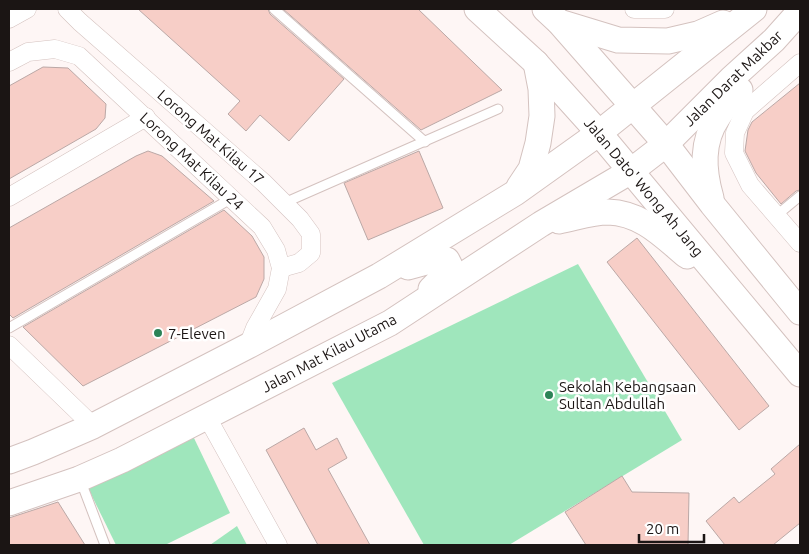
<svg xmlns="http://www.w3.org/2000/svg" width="809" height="554" font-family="Ubuntu,sans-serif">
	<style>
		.green { fill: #9fe6bc }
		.building { fill: #f7cec7; stroke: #bba8a6 }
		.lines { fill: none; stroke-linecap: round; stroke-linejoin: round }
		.lane-casing { stroke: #d4c2bf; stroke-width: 11 }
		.street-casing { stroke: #d4c2bf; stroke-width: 19 }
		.secondary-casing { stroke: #d4c2bf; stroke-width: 27 }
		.lane { stroke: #fff; stroke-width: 9 }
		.street { stroke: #fff; stroke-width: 18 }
		.secondary { stroke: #fff; stroke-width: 25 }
		.poi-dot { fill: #2c8357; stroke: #fff; stroke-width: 2 }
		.labels { text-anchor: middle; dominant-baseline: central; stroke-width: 5; stroke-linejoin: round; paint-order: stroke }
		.street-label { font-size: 15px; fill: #1b1514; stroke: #fff }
		.poi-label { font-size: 15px; fill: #1b1514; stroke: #fff; text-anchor: start }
	</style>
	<rect width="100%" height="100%" fill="#fef6f5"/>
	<g class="green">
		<path d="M578,264L682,440L509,545H424L332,383Z"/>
		<path d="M193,436L230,513L165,545H116L87,486Z"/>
		<path d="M237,526L247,545H210Z"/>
	</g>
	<g class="building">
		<path d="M138,9H268L270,14L344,79L289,141L260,115L246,131L228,114L240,101Z"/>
		<path d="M283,9H418L502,90L421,130Z"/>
		<path d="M43,67L68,68L106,104L105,118L96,129L9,179V86Z"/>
		<path d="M800,83V190L796,191L781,204L756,173L745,151L748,130L752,122Z"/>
		<path d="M148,151L162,156L214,201L13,318L9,314V228L136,156Z"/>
		<path d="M419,151L443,208L368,240L344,183Z"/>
		<path d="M224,210L252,236L264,257V279L256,297L83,386L23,327Z"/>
		<path d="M637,238L769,406L739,430L607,262Z"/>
		<path d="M304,428L316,450L337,438L347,458L328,469L370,545H318L266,450Z"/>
		<path d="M800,444V523L773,545H725L706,521L734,497L739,503L775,474L771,469Z"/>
		<path d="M622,476L632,492L689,493L688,545H586L565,512Z"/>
		<path d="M58,502L85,545H9V518Z"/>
	</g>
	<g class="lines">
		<defs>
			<g id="lane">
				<path d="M274,9L425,142"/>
				<path d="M284,203L498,109"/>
				<path d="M777,215L800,196"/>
				<path d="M9,328L232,198"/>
				<path d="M80,479L105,545"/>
			</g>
			<g id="street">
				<path d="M67,9L80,22L264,183L300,219L311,234V253L299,263L281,268"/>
				<path d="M634,9H665"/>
				<path d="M9,19L27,9"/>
				<path d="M9,62L28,52L55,49L79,56L262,227L276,250L281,268L277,289L255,328L248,346"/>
				<path d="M800,63L745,111L735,133L734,153L750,185L800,243"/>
				<path d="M9,197L146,117"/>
				<path d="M9,345L93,426"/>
				<path d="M207,417L278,545"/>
			</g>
			<g id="secondary">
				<path d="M477,9L536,63L599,133L800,374"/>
				<path d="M545,9L559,22L666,144L712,204L800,312"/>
				<path d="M559,22L618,40L668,41L698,34L723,23"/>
				<path d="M519,187L531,169L538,143L542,116L541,89L536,63"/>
				<path d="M711,198C703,170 701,142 718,117C724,107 733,99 740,90"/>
				<path d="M559,221C575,218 592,212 608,212C642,213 663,236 687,256"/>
				<path d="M408,267L441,258L447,260L450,266L448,272L431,289"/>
				<path d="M9,461L33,452L93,426L248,346L379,276L515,193L599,133L754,9"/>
				<path d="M9,503L79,479L122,460L390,323L541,224L631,171L666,144L731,79L774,40L800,11"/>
			</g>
		</defs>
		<use href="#lane" class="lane-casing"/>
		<use href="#street" class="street-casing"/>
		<use href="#secondary" class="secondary-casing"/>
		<use href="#lane" class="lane"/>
		<use href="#street" class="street"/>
		<use href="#secondary" class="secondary"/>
	</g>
	<g class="poi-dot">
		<circle cx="158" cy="333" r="5"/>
		<circle cx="549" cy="395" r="5"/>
	</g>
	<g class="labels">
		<g class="street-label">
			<text transform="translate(733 78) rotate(-44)">Jalan Darat Makbar</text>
			<text transform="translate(211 137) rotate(41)">Lorong Mat Kilau 17</text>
			<text transform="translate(192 161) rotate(43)">Lorong Mat Kilau 24</text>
			<text transform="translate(644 187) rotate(50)">Jalan Dato' Wong Ah Jang</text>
			<text transform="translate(329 353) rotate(-28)">Jalan Mat Kilau Utama</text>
		</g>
		<g class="poi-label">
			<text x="168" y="333">7-Eleven</text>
			<text x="559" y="386">Sekolah Kebangsaan<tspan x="559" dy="17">Sultan Abdullah</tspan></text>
		</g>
	</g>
	<rect width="809" height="554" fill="none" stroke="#1b1514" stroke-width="20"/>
	<path d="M639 534v8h65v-8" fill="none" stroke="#1b1514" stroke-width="2.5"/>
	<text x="646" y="534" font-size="15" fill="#1b1514" stroke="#ffffff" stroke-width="4" paint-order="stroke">20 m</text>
</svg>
